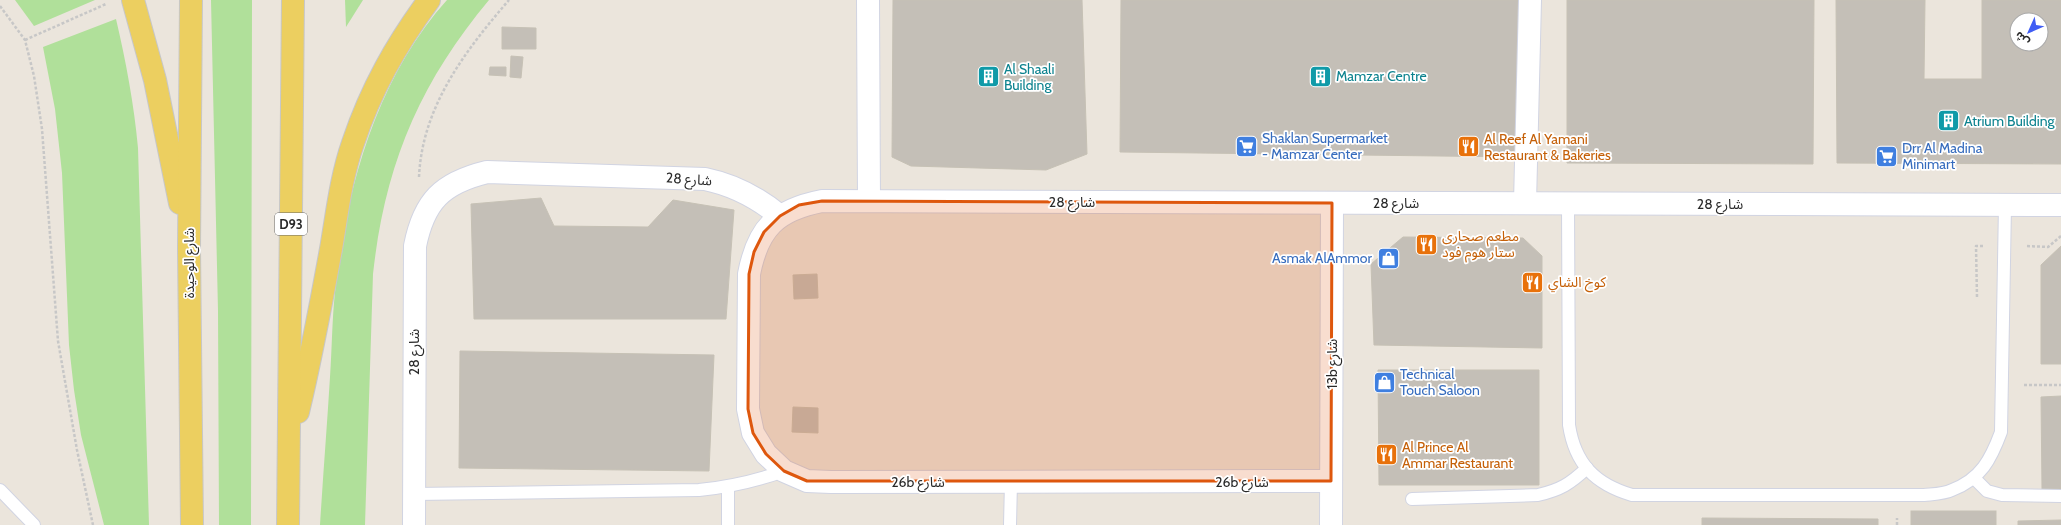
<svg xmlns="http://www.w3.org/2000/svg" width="2061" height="525" font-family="Cabin,'Noto Sans Arabic',sans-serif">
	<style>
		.green { fill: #b0e09a }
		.building { fill: #c4bfb7; stroke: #c6c1b5; fill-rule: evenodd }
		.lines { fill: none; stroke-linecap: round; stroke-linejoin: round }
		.lane-casing { stroke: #d1d4e2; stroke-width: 14 }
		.street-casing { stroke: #d1d4e2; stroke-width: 24 }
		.primary-casing { stroke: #c7c7c7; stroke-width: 24 }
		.path { stroke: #c7c7c7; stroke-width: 2.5; stroke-dasharray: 3 2; stroke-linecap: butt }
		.lane { stroke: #fff; stroke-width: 12 }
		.street { stroke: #fff; stroke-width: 22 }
		.primary { stroke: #eccf60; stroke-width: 22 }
		.marked { fill: #de570d; fill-opacity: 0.2; stroke: #de570d; stroke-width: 3; stroke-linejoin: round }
		.labels { text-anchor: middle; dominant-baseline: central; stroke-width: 3.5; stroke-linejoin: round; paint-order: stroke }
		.shield { fill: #fff; stroke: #696969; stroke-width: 1 }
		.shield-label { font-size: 13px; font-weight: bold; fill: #292929 }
		.culture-label { font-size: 14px; fill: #0d838f; stroke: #fff; text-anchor: start }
		.shop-label { font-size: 14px; fill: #366cbe; stroke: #fff; text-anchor: start }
		.food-label { font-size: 14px; fill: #c56008; stroke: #fff; text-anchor: start }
		.street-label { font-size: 14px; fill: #292929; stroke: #fff }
	</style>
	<rect width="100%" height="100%" fill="#ebe5dc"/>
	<g class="green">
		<path d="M15,0H95L34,26Z"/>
		<path d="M211,0H252L251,525H219L218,311Z"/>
		<path d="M345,0H363L346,27Z"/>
		<path d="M447,0H489C419,84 385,165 373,274L365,525H320C323,476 327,426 330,377C332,349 332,320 335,292C346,189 376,79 447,0Z"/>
		<path d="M116,19C126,62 134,104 138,148L149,525H104L81,435L74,390L69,345L62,173L55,109L43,47Z"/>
	</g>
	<g class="building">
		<path d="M893,0H1082L1087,154L1046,170L911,166L892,157Z"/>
		<path d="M1121,0H1520L1519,157L1120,152Z"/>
		<path d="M1567,0H1814L1813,164L1567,163Z"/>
		<path d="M1836,0H1925L1924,79H1982V0H2061V164L1837,163ZM2017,20H2041V44H2017Z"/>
		<path d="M502,27L536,28V49H502Z"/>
		<path d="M511,56L523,57L521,78L510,77Z"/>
		<path d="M490,67H506V76L489,75Z"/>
		<path d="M541,198L554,226L648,227L673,200L734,210L726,319H474L471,204Z"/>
		<path d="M1403,237L1523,238L1542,256V348L1374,345L1371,264Z"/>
		<path d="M2061,246V364H2041V265Z"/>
		<path d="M817,274L818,298L794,299L793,275Z"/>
		<path d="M460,351L714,355L709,471L459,468Z"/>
		<path d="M1378,370H1539V485H1379Z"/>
		<path d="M2061,396V489H2042L2041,397Z"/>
		<path d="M793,407L818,408V433L792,432Z"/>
		<rect x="1911" y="511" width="85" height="14"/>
		<path d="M1702,518L1878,519V525H1702Z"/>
		<path d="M2061,520V525H2018V521Z"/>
	</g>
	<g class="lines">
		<defs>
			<g id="lane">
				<path d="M1568,203L1569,425C1575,464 1595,484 1632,495H1924C1933,494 1944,494 1952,490C1981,479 1991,459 2001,432L2005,205"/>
				<path d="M1974,478L1987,491L2002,495L2061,496"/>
				<path d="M0,490L34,525"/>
				<path d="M414,494L699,490C729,487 756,481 784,471"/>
				<path d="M1412,499L1538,495C1560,490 1570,484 1587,468"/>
				<path d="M728,525V487"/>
				<path d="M1010,525L1011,482"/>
			</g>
			<g id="street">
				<path d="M868,0L869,201"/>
				<path d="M1525,203L1530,0"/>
				<path d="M1331,481L831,482L807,481L784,471L766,454L753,433L748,409L749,274C758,228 776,210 822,201L2061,205"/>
				<path d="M414,525L415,246C424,201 442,183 487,172L705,179C734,185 757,197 780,216"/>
				<path d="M1331,525L1332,203"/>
			</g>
			<g id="primary">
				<path d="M133,0L155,80L180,203"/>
				<path d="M191,0L189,248L192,525"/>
				<path d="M298,412C311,358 321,304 331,249C337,214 341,177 353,143C371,89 396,45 429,0"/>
				<path d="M288,525L293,0"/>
			</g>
		</defs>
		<use href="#lane" class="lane-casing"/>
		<use href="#street" class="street-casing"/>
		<use href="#primary" class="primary-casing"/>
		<g class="path">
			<path d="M0,6L25,40L34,76L42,129L58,341L77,450L93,525"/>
			<path d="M25,40L106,4"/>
			<path d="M419,177C422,107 465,51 509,0"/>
			<path d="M2027,246L2048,247L2061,236"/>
			<path d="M1977,297L1976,246H1983"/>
			<path d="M2024,385H2061"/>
			<path d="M1897,525V518"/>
		</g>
		<use href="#lane" class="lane"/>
		<use href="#street" class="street"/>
		<use href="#primary" class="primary"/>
	</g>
	<path class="marked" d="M822,201L1332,203L1331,481H807L784,471L766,454L753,433L748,409L749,274L754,252L764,232L780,216L799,205Z"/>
	<defs>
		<symbol id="building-square" viewBox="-11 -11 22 22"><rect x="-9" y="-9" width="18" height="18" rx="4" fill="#0f9aa8" stroke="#fff"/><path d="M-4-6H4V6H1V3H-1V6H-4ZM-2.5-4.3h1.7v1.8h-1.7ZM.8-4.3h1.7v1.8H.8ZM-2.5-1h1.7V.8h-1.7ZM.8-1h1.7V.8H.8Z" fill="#fff"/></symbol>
		<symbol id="supermarket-square" viewBox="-11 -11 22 22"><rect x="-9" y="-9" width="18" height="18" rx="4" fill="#3f7fe0" stroke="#fff"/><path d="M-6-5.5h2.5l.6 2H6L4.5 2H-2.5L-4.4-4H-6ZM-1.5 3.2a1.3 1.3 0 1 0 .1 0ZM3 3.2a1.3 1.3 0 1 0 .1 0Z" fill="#fff"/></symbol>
		<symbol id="restaurant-square" viewBox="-11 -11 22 22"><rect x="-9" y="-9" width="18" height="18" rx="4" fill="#e8710a" stroke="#fff"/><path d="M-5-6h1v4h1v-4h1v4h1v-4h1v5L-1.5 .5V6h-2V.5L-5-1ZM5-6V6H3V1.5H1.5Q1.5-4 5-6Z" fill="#fff"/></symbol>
		<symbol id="shop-square" viewBox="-11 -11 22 22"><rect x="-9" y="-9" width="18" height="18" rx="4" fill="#3f7fe0" stroke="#fff"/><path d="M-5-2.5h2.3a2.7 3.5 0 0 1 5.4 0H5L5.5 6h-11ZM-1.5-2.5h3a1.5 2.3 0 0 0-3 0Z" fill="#fff"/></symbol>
	</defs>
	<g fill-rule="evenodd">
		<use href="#building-square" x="1308" y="64" width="25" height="25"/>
		<use href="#building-square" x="976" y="64" width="25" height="25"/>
		<use href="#building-square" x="1936" y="108" width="25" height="25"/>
		<use href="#supermarket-square" x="1234" y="134" width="25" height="25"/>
		<use href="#restaurant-square" x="1456" y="134" width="25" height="25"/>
		<use href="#supermarket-square" x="1874" y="144" width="25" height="25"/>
		<use href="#restaurant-square" x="1414" y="232" width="25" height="25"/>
		<use href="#shop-square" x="1376" y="246" width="25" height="25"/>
		<use href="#restaurant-square" x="1520" y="270" width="25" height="25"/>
		<use href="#shop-square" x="1372" y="370" width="25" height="25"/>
		<use href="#restaurant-square" x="1374" y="442" width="25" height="25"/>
	</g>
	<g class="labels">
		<rect class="shield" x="275" y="213" width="32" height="22" rx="3"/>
		<g class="shield-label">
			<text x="291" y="224">D93</text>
		</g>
		<g class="culture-label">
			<text x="1004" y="69">Al Shaali<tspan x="1004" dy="16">Building</tspan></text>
			<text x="1336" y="76">Mamzar Centre</text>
			<text x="1964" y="121">Atrium Building</text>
		</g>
		<g class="shop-label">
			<text x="1262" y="138">Shaklan Supermarket<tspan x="1262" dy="16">- Mamzar Center</tspan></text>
			<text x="1902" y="148">Drr Al Madina<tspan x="1902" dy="16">Minimart</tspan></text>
			<text x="1372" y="258" text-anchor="end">Asmak AlAmmor</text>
			<text x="1400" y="374">Technical<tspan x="1400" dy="16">Touch Saloon</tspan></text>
		</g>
		<g class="food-label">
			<text x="1484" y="139">Al Reef Al Yamani<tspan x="1484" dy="16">Restaurant &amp; Bakeries</tspan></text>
			<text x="1442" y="236">مطعم صحارى<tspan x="1442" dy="16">ستار هوم فود</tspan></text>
			<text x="1548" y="282">كوخ الشاي</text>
			<text x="1402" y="447">Al Prince Al<tspan x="1402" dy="16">Ammar Restaurant</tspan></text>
		</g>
		<g class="street-label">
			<text transform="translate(689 179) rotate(4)">شارع 28</text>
			<text x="1072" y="202">شارع 28</text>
			<text x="1396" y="203">شارع 28</text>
			<text x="1720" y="204">شارع 28</text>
			<text transform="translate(189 263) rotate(-90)">شارع الوحيدة</text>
			<text transform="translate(414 352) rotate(-90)">شارع 28</text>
			<text transform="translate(1332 364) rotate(-90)">13b شارع</text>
			<text x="918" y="482">26b شارع</text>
			<text x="1242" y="482">26b شارع</text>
		</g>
	</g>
	<g transform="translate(2029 32) rotate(225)"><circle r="19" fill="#ffffff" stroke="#a9a9a9"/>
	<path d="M0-3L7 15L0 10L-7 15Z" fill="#405df4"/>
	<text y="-6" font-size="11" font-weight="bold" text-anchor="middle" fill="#292929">ش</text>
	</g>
</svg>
